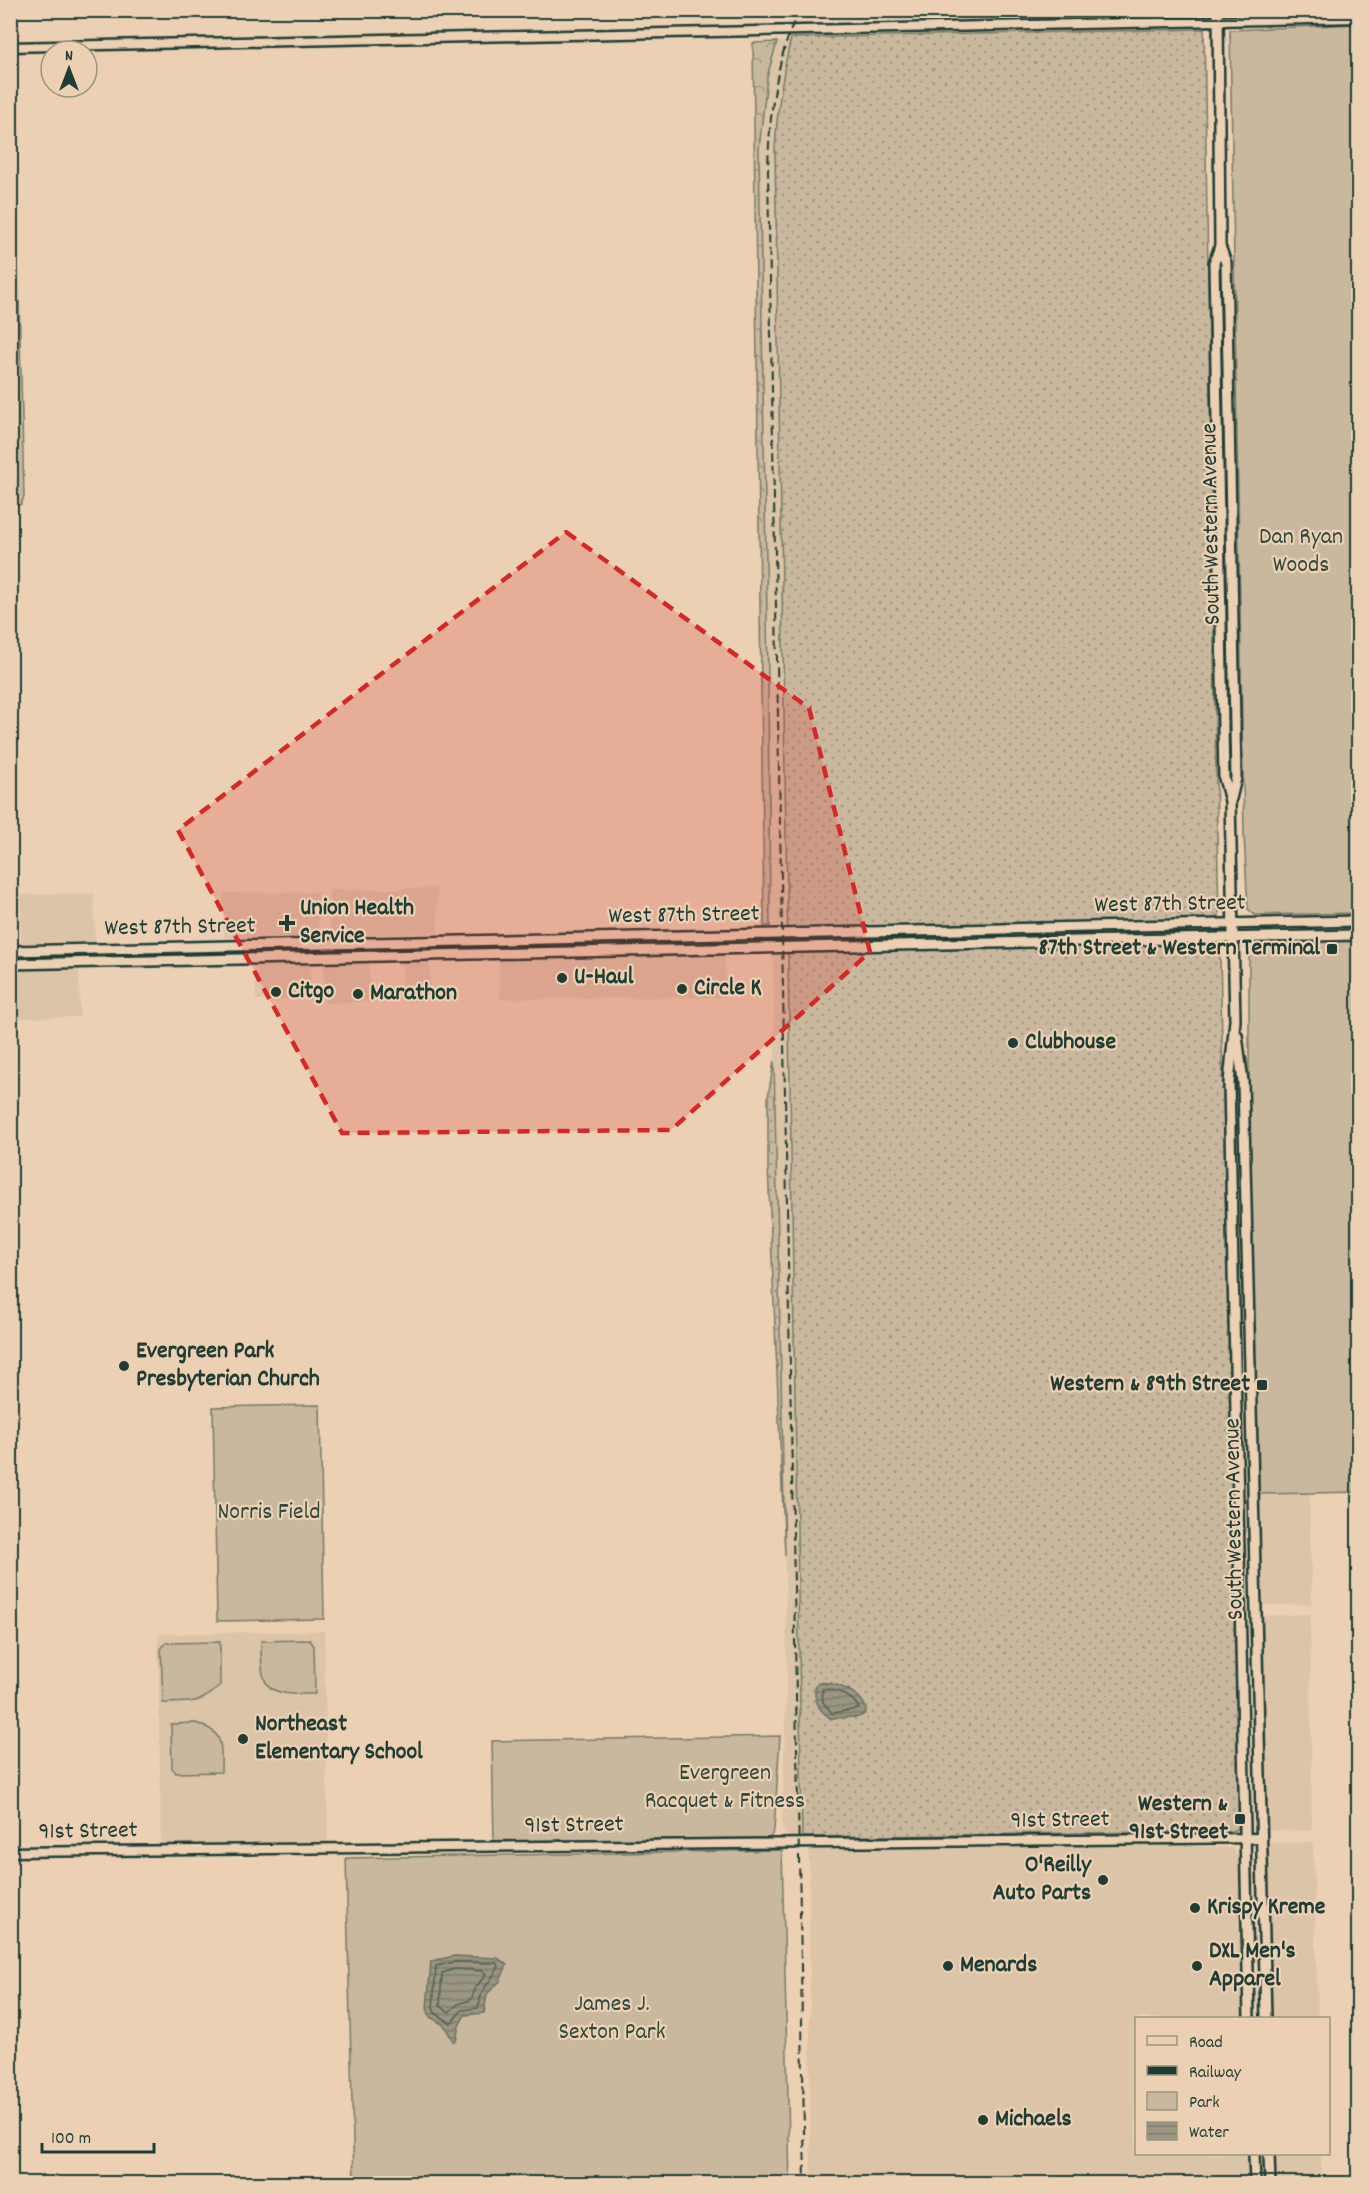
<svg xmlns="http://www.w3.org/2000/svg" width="1369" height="2194" font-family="Dekko,sans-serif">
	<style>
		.built { fill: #dbc4a8 }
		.grass { fill: url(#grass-dots); stroke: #747a69; stroke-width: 1.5 }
		.forest { fill: url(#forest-crowns); stroke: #747a69; stroke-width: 1.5 }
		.park { fill: #cab89e; stroke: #747a69; stroke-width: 1.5 }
		.garden { fill: url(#garden-furrows); stroke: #747a69; stroke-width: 1.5 }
		.water { fill: url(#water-rules); stroke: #697262; stroke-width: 1.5 }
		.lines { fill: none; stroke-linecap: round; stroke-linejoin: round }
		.shore { stroke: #506153; stroke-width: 1.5 }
		.tertiary-casing { stroke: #1f3d34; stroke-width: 13 }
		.secondary-casing { stroke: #1f3d34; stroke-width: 14 }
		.tertiary { stroke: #ecd0b3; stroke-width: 8 }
		.secondary { stroke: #ecd0b3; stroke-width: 9 }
		.rail { stroke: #1f3d34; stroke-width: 2; stroke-dasharray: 9 4.5; stroke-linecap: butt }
		.marked { fill: #d62828; fill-opacity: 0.2; stroke: #d62828; stroke-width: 4.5; stroke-dasharray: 12 8; stroke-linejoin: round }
		.poi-dot { fill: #1f3d34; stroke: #ecd0b3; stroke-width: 2 }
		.labels { text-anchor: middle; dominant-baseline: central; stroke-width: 4.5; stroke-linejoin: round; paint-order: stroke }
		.street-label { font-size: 24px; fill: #1f3d34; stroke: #ecd0b3 }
		.park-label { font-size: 24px; fill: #30493f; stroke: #ecd0b3 }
		.poi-label { font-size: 24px; font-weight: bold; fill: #1f3d34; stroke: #ecd0b3; text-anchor: start }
	</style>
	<defs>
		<pattern id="grass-dots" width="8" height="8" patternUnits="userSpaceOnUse" patternTransform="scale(1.5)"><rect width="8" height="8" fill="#cab89e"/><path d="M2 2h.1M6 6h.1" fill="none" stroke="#a39782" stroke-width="1.8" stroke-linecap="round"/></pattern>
		<pattern id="forest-crowns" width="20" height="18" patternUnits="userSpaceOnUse" patternTransform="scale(1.5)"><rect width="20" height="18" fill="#cab89e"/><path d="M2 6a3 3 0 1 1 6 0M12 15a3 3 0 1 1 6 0" fill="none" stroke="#a39782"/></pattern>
		<pattern id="garden-furrows" width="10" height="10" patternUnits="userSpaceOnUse" patternTransform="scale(1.5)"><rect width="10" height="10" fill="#cab89e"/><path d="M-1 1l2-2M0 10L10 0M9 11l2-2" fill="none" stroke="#a39782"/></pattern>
		<pattern id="water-rules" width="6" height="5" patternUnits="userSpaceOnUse" patternTransform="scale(1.5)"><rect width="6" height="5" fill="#9a9681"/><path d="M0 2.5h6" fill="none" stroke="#7d7c6a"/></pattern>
	</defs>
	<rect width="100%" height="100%" fill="#ecd0b3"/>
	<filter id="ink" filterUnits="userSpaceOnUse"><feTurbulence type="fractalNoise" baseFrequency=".0167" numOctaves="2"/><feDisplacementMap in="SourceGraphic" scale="12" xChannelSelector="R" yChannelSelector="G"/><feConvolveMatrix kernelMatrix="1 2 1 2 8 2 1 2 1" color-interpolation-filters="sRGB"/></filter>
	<g filter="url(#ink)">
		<g class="built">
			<path d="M777,42H790L782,79L786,926H770L768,678L759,149L767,77Z"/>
			<path d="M437,888L438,933L330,936L329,890Z"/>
			<path d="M318,892V937L224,938L223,893Z"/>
			<path d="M94,893L95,942L21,943V895Z"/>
			<path d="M773,953H787L802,1837L789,1838L782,1829L787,1668Z"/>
			<path d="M725,954L726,997L500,999L499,960Z"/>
			<path d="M402,962H430V1001L403,1002Z"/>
			<path d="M369,963L370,1002L325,1003L324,964Z"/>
			<path d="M310,964L311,999L256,1000L255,965Z"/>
			<path d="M79,969L80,1017L11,1018V971Z"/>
			<path d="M1309,1493L1312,1604L1260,1605L1258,1494Z"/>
			<path d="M1310,1614L1312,1831L1266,1830L1261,1616Z"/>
			<path d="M324,1631L328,1844L161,1846L158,1634Z"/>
			<path d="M1313,1842L1318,2018H1270L1267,1843Z"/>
			<path d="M1166,1845L1225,1847L1233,1849L1241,1862L1245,2018H1136V2154H1248L1249,2183H811L809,1850Z"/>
			<path d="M1273,2154H1321L1322,2183H1274Z"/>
		</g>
		<g class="grass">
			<path d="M1204,29L1217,833L1241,1824L1236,1830L1231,1831L802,1837L775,149C777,111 782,74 791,38Z"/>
			<path d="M774,1061L785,1556L768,1166V1097Z"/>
		</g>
		<path class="forest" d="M777,42L767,77L759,149L768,678L770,926H764L753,43Z"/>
		<g class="park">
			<path d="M1358,10L1334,13L1230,11V10Z"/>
			<path d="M1358,24V913L1255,915L1248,909L1244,835L1230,30Z"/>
			<path d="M10,55L13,59L24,497L21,504L11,510Z"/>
			<path d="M1358,941V1492L1258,1494L1249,1092V949L1252,945L1262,943Z"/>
			<path d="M320,1405L324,1619L217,1621L213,1407Z"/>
			<path d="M310,1640L314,1646L315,1694C265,1695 261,1691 261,1641Z"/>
			<path d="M220,1642V1685C203,1705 187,1702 163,1703L161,1649L166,1643Z"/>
			<path d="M195,1723C225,1731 221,1745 221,1772L176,1773L172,1768L171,1724Z"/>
			<path d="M780,1736L774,1830L770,1838L494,1841L492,1741Z"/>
			<path d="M782,1850L790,2183H354L346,1858Z"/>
		</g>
		<path class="garden" d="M1220,262L1222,263L1230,778L1227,752Z"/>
		<g class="water">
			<path d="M817,1683C833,1680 867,1694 866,1713L859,1717L830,1718C819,1711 811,1696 817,1683Z"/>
			<path d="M454,1956L498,1958L507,1965L500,1981L487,1994L484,2013L465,2015L459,2026L456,2041H453L444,2025L430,2017L427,2008L431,1961Z"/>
		</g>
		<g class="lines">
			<g class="shore">
				<path d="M822,1689C834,1688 856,1698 859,1709L832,1713L823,1702Z"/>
				<path d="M455,1962L496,1963L499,1967L482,1992L478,2008L462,2010L451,2023L435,2013L433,2007L436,1966Z"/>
				<path d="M455,1969L483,1971L486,1974L476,1987L471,2000L458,2004L449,2012L440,2006L442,1973Z"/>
			</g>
			<defs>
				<g id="tertiary">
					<path d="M10,47L1358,18"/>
					<path d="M10,1852L1262,1838"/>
				</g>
				<g id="secondary">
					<path d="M1218,10L1220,246L1214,263L1224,778L1230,801L1235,1020L1229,1083L1249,2018"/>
					<path d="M1220,246L1226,263L1236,778L1231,799"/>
					<path d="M10,951L1358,921"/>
					<path d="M10,964L1358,935"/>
					<path d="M1237,1035L1243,1082L1266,2018"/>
					<path d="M1254,2154L1255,2184"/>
					<path d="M1269,2154L1270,2184"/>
				</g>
			</defs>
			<use href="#tertiary" class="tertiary-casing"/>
			<use href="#secondary" class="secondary-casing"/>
			<use href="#tertiary" class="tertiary"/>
			<use href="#secondary" class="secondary"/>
			<path class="rail" d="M799,10C775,62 769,116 768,172L805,2184"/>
		</g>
	</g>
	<path class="marked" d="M566,532L809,708L870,952L671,1130L342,1133L178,830Z"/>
	<g class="poi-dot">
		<path d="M284 914h6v6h6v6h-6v6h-6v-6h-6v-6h6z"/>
		<rect x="1326" y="943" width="12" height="12" rx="3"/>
		<circle cx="562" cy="978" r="6"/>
		<circle cx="682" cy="989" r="6"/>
		<circle cx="276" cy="992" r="6"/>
		<circle cx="358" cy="994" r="6"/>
		<circle cx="1013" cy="1043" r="6"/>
		<circle cx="124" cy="1366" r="6"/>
		<rect x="1256" y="1379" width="12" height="12" rx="3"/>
		<circle cx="243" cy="1739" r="6"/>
		<rect x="1234" y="1813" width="12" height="12" rx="3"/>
		<circle cx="1103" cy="1880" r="6"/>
		<circle cx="1195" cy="1908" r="6"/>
		<circle cx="948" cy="1966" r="6"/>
		<circle cx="1197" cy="1966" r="6"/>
		<circle cx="983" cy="2120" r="6"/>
	</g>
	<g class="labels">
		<g class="street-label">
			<text transform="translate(1212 524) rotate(-91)">South Western Avenue</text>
			<text transform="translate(1170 905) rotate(-1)">West 87th Street</text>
			<text transform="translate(684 916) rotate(-1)">West 87th Street</text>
			<text transform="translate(180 928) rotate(-1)">West 87th Street</text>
			<text transform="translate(1235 1519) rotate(-91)">South Western Avenue</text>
			<text transform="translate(1060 1821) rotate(-1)">91st Street</text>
			<text transform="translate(574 1826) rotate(-1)">91st Street</text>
			<text transform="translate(88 1832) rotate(-1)">91st Street</text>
		</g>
		<g class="park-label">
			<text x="1301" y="538">Dan Ryan<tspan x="1301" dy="28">Woods</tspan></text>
			<text x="269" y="1513">Norris Field</text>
			<text x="725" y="1774">Evergreen<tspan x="725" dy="28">Racquet &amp; Fitness</tspan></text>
			<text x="612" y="2005">James J.<tspan x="612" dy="28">Sexton Park</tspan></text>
		</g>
		<g class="poi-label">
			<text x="300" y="909">Union Health<tspan x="300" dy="28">Service</tspan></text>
			<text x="1320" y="949" text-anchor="end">87th Street &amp; Western Terminal</text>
			<text x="574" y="978">U-Haul</text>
			<text x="694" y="989">Circle K</text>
			<text x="288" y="992">Citgo</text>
			<text x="370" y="994">Marathon</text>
			<text x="1025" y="1043">Clubhouse</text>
			<text x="136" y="1352">Evergreen Park<tspan x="136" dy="28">Presbyterian Church</tspan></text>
			<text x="1250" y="1385" text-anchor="end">Western &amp; 89th Street</text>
			<text x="255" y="1725">Northeast<tspan x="255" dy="28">Elementary School</tspan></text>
			<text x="1228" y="1805" text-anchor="end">Western &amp;<tspan x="1228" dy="28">91st Street</tspan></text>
			<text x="1091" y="1866" text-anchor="end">O'Reilly<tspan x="1091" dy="28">Auto Parts</tspan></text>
			<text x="1207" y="1908">Krispy Kreme</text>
			<text x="1209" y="1952">DXL Men's<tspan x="1209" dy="28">Apparel</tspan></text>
			<text x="960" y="1966">Menards</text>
			<text x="995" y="2120">Michaels</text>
		</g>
	</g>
	<rect width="1369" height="2194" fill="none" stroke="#ecd0b3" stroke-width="36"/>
	<rect x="18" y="18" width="1333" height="2158" fill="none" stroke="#1f3d34" stroke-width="2" filter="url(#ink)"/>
	<rect x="1135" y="2017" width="195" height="138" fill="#ecd0b3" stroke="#9a9580" stroke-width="1.5"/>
	<rect x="1147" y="2036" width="30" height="9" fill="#ecd0b3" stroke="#9a9580" stroke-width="1.5"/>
	<text x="1189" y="2047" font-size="18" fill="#1f3d34">Road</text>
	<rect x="1147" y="2066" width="30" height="9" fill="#1f3d34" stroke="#9a9580" stroke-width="1.5"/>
	<text x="1189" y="2077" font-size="18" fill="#1f3d34">Railway</text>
	<rect x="1147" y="2092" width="30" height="18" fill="#cab89e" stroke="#9a9580" stroke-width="1.5"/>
	<text x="1189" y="2107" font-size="18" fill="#1f3d34">Park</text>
	<rect x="1147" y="2122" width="30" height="18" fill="url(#water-rules)" stroke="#9a9580" stroke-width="1.5"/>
	<text x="1189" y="2137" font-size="18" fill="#1f3d34">Water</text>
	<g transform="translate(69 69)"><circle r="28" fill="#ecd0b3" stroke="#9a9580" stroke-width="1.5"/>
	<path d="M0-4.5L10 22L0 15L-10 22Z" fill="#1f3d34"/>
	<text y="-9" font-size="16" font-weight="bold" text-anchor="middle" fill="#1f3d34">N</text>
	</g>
	<path d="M42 2143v9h112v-9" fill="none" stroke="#1f3d34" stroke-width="3"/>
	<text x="51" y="2143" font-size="18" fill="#1f3d34" stroke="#ecd0b3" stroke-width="4.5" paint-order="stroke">100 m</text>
</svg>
